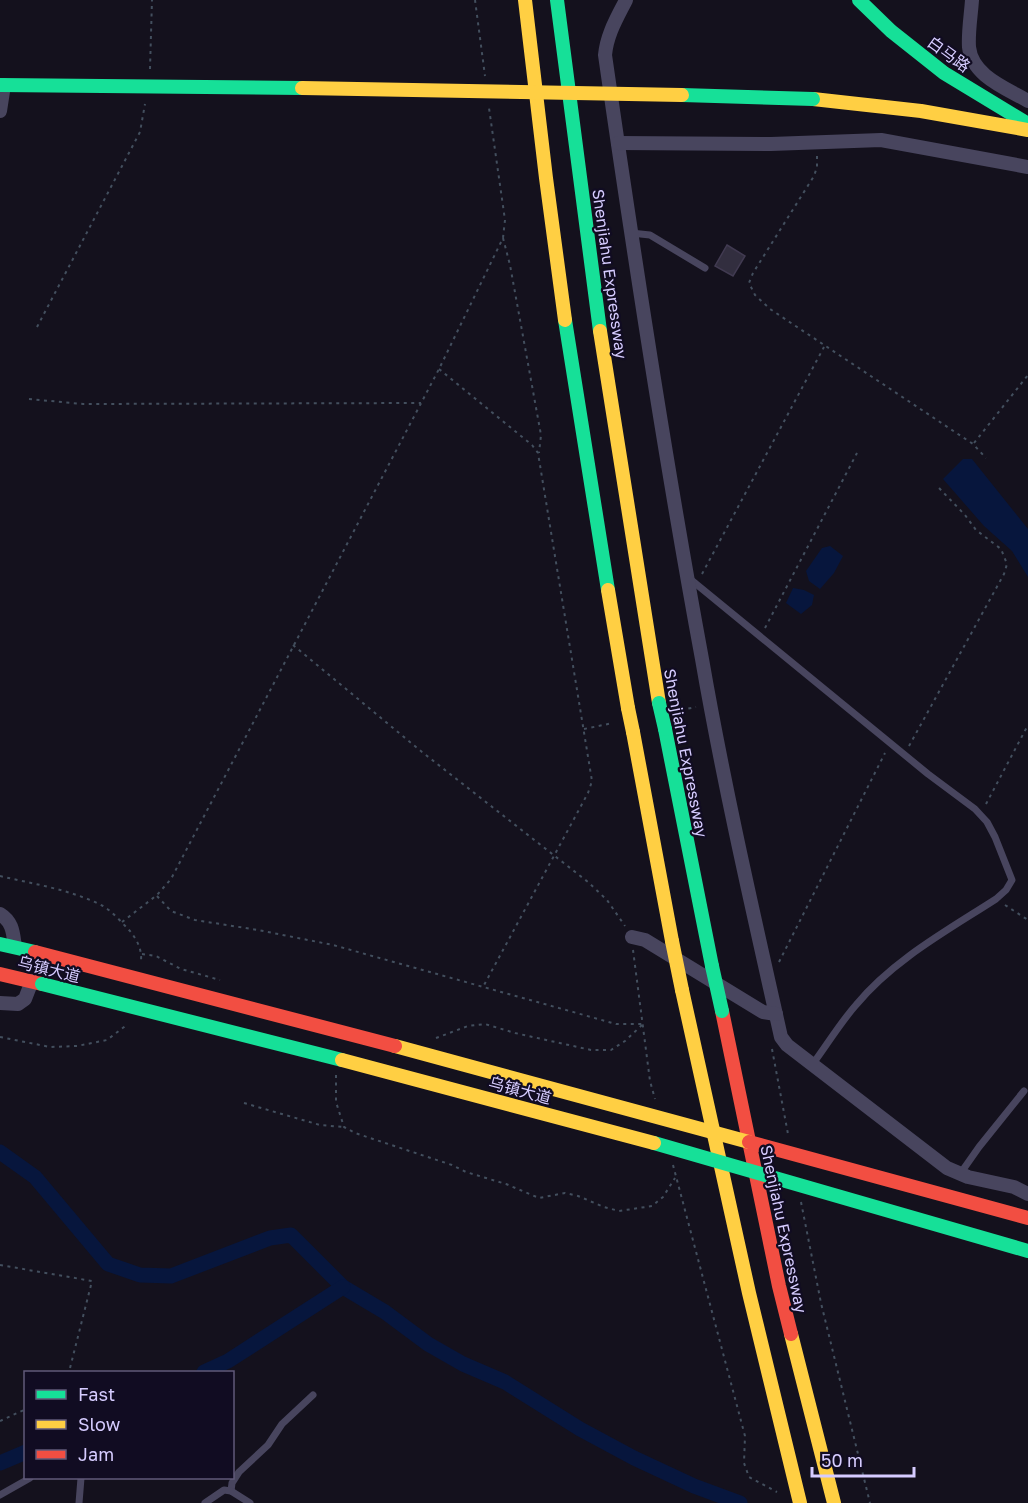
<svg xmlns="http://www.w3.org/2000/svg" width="1028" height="1503" font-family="'Golos Text','Noto Sans SC',sans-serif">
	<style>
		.water { fill: #07163d }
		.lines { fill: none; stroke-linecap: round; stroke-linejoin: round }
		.canal { stroke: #07163d; stroke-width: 15 }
		.building { fill: #322e3f; stroke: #413a51; stroke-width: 1.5 }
		.path { stroke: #434f5e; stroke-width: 2; stroke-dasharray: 3 4.5; stroke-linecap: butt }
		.lane { stroke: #48455e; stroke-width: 7 }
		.street { stroke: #48455e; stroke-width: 14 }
		.fast { stroke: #16e098; stroke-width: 14 }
		.slow { stroke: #ffcf43; stroke-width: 14 }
		.jam { stroke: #f24e42; stroke-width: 14 }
		.fast-bridge { stroke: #16e098; stroke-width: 14 }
		.slow-bridge { stroke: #ffcf43; stroke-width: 14 }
		.jam-bridge { stroke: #f24e42; stroke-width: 14 }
		.labels { text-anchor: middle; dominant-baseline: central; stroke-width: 4.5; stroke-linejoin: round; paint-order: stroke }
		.street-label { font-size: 16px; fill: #d6ccff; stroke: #110c22 }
	</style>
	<rect width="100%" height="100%" fill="#14111d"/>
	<g class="water">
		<path d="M963,459H972L1028,529V577L1012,551L984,526L943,479Z"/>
		<path d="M830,546L843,556L834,573L820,589L809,581L806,571L822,548Z"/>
		<path d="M793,588L804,590L814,595L812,605L801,614L786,603Z"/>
	</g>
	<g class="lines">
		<g class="canal">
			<path d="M0,1152L35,1177L108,1264L140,1275L171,1276L270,1238L291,1235L343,1287L385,1312L428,1344L463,1364L505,1382L580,1429L634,1458L694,1486L740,1503"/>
			<path d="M204,1372L228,1361L343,1287"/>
			<path d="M0,1463L26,1452"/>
		</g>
	</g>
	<path class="building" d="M727,245L745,256L733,276L715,266Z"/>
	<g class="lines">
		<g class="path">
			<path d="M475,0L485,76"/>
			<path d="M150,69L152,0"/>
			<path d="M817,156V167L814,176L753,273L749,283L755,295L770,309L973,444L986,458"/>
			<path d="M503,238L510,265L541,435L539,453"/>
			<path d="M37,327L140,132L145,104"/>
			<path d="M439,369L532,445L538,453L592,781L588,793L483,987"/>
			<path d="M29,399L83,404L421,403"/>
			<path d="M974,443L1028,375"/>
			<path d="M702,574L824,347"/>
			<path d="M765,628L857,453"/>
			<path d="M293,645L422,752L588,882L607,900L625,926"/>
			<path d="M681,710L696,707"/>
			<path d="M584,729L613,723"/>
			<path d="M909,746L1004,574L1007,564L1001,549L976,530L965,515L939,488"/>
			<path d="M986,804L1028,725"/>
			<path d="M0,876C34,884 72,890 103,906C113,912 122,923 130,931C137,940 142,949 141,961"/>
			<path d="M157,896L171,911L195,920L258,930L333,945L616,1024H643"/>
			<path d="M1005,905L1028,920"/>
			<path d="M122,922L157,895L171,879L439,369L503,238L505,220L489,108"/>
			<path d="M633,950L650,1081L655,1099"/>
			<path d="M142,954L156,956L181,969L220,980"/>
			<path d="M779,962L885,753"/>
			<path d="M0,1037L50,1047L77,1046L107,1040L124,1027L126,1024"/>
			<path d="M436,1038L468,1026L485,1024L515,1033L591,1050H611L625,1041L643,1024"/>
			<path d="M772,1049L788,1134"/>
			<path d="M336,1075V1102L344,1127L355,1133L452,1165L466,1172L506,1184L539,1198L565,1193L578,1196L604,1207L619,1211L652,1206L663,1197L675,1178"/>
			<path d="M244,1103L320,1125L344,1127"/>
			<path d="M673,1165L745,1436L744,1463L749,1477L777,1492"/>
			<path d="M801,1202L821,1303L870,1503"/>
			<path d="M0,1265L92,1281L69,1372"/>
			<path d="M0,1421L26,1409"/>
		</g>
		<g class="lane">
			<path d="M631,233L650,235L705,268"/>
			<path d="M690,579L928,774L975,809L987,822L995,837L1012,880L1006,890L996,899C948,930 893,960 856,1005C840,1023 827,1045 812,1065"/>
			<path d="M960,1174L979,1147L1024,1091"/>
			<path d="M231,1491L232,1483L239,1472L268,1445L282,1424L313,1395"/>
			<path d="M0,1495L30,1478"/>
			<path d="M79,1503L81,1478"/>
			<path d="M205,1503L224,1490L231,1491L250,1503"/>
		</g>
		<g class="street">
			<path d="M626,0C617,18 607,34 605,55C634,257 665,459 702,659C724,786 753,912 781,1037L787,1045L947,1168L968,1177L1014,1187L1028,1194"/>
			<path d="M972,0C971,15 968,32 969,47C972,76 1006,88 1028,101"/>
			<path d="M0,111L4,85"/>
			<path d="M618,143L771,144L881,140L1028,167"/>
			<path d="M0,914C13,922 13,933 15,947"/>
			<path d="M632,937L645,940L763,1012L776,1014"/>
			<path d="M0,1003L18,1004L25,999L32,981"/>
		</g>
		<g class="fast">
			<path d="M557,0L600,331"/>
			<path d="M859,0L891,31L944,73L1028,124"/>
			<path d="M0,85L302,88"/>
			<path d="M565,320L608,590"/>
			<path d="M665,729L712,966"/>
			<path d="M0,944L35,952"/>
		</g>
		<g class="slow">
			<path d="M525,0L546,178L565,320"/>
			<path d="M813,99L921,111L1028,130"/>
			<path d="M600,331L659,703"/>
			<path d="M608,590L628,708"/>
			<path d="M633,732L672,941"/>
			<path d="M682,990L749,1293L800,1503"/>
			<path d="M791,1334L834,1503"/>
		</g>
		<g class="jam">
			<path d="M0,974L42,984"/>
			<path d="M722,1011L779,1286L791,1334"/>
		</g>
		<g class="fast-bridge">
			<path d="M682,95L813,99"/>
			<path d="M659,703L665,729"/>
			<path d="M712,966L722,1011"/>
			<path d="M42,984L342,1060"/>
			<path d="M654,1143L1028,1251"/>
		</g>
		<g class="slow-bridge">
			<path d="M302,88L682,95"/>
			<path d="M628,708L633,732"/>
			<path d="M672,941L682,990"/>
			<path d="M395,1046L749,1142"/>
			<path d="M342,1060L654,1143"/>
		</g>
		<g class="jam-bridge">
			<path d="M35,952L395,1046"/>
			<path d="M749,1142L1028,1218"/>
		</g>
	</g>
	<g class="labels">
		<g class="street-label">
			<text transform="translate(949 54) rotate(36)">白马路</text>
			<text transform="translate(610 274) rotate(82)">Shenjiahu Expressway</text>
			<text transform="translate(686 753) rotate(79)">Shenjiahu Expressway</text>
			<text transform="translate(49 969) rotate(14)">乌镇大道</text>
			<text transform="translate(520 1090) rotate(15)">乌镇大道</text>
			<text transform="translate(784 1229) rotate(78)">Shenjiahu Expressway</text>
		</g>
	</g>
	<rect x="24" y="1371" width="210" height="108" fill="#110c22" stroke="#60597a" stroke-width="1.5"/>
	<rect x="36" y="1390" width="30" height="9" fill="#16e098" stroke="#60597a" stroke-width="1.5"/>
	<text x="78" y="1401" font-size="18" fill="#d6ccff">Fast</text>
	<rect x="36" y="1420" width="30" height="9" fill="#ffcf43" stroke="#60597a" stroke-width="1.5"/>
	<text x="78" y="1431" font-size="18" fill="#d6ccff">Slow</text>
	<rect x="36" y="1450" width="30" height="9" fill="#f24e42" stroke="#60597a" stroke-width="1.5"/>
	<text x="78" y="1461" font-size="18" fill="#d6ccff">Jam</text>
	<path d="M812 1467v9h102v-9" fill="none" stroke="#d6ccff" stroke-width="3"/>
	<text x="821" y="1467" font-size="18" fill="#d6ccff" stroke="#110c22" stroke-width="4.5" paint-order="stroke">50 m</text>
</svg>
